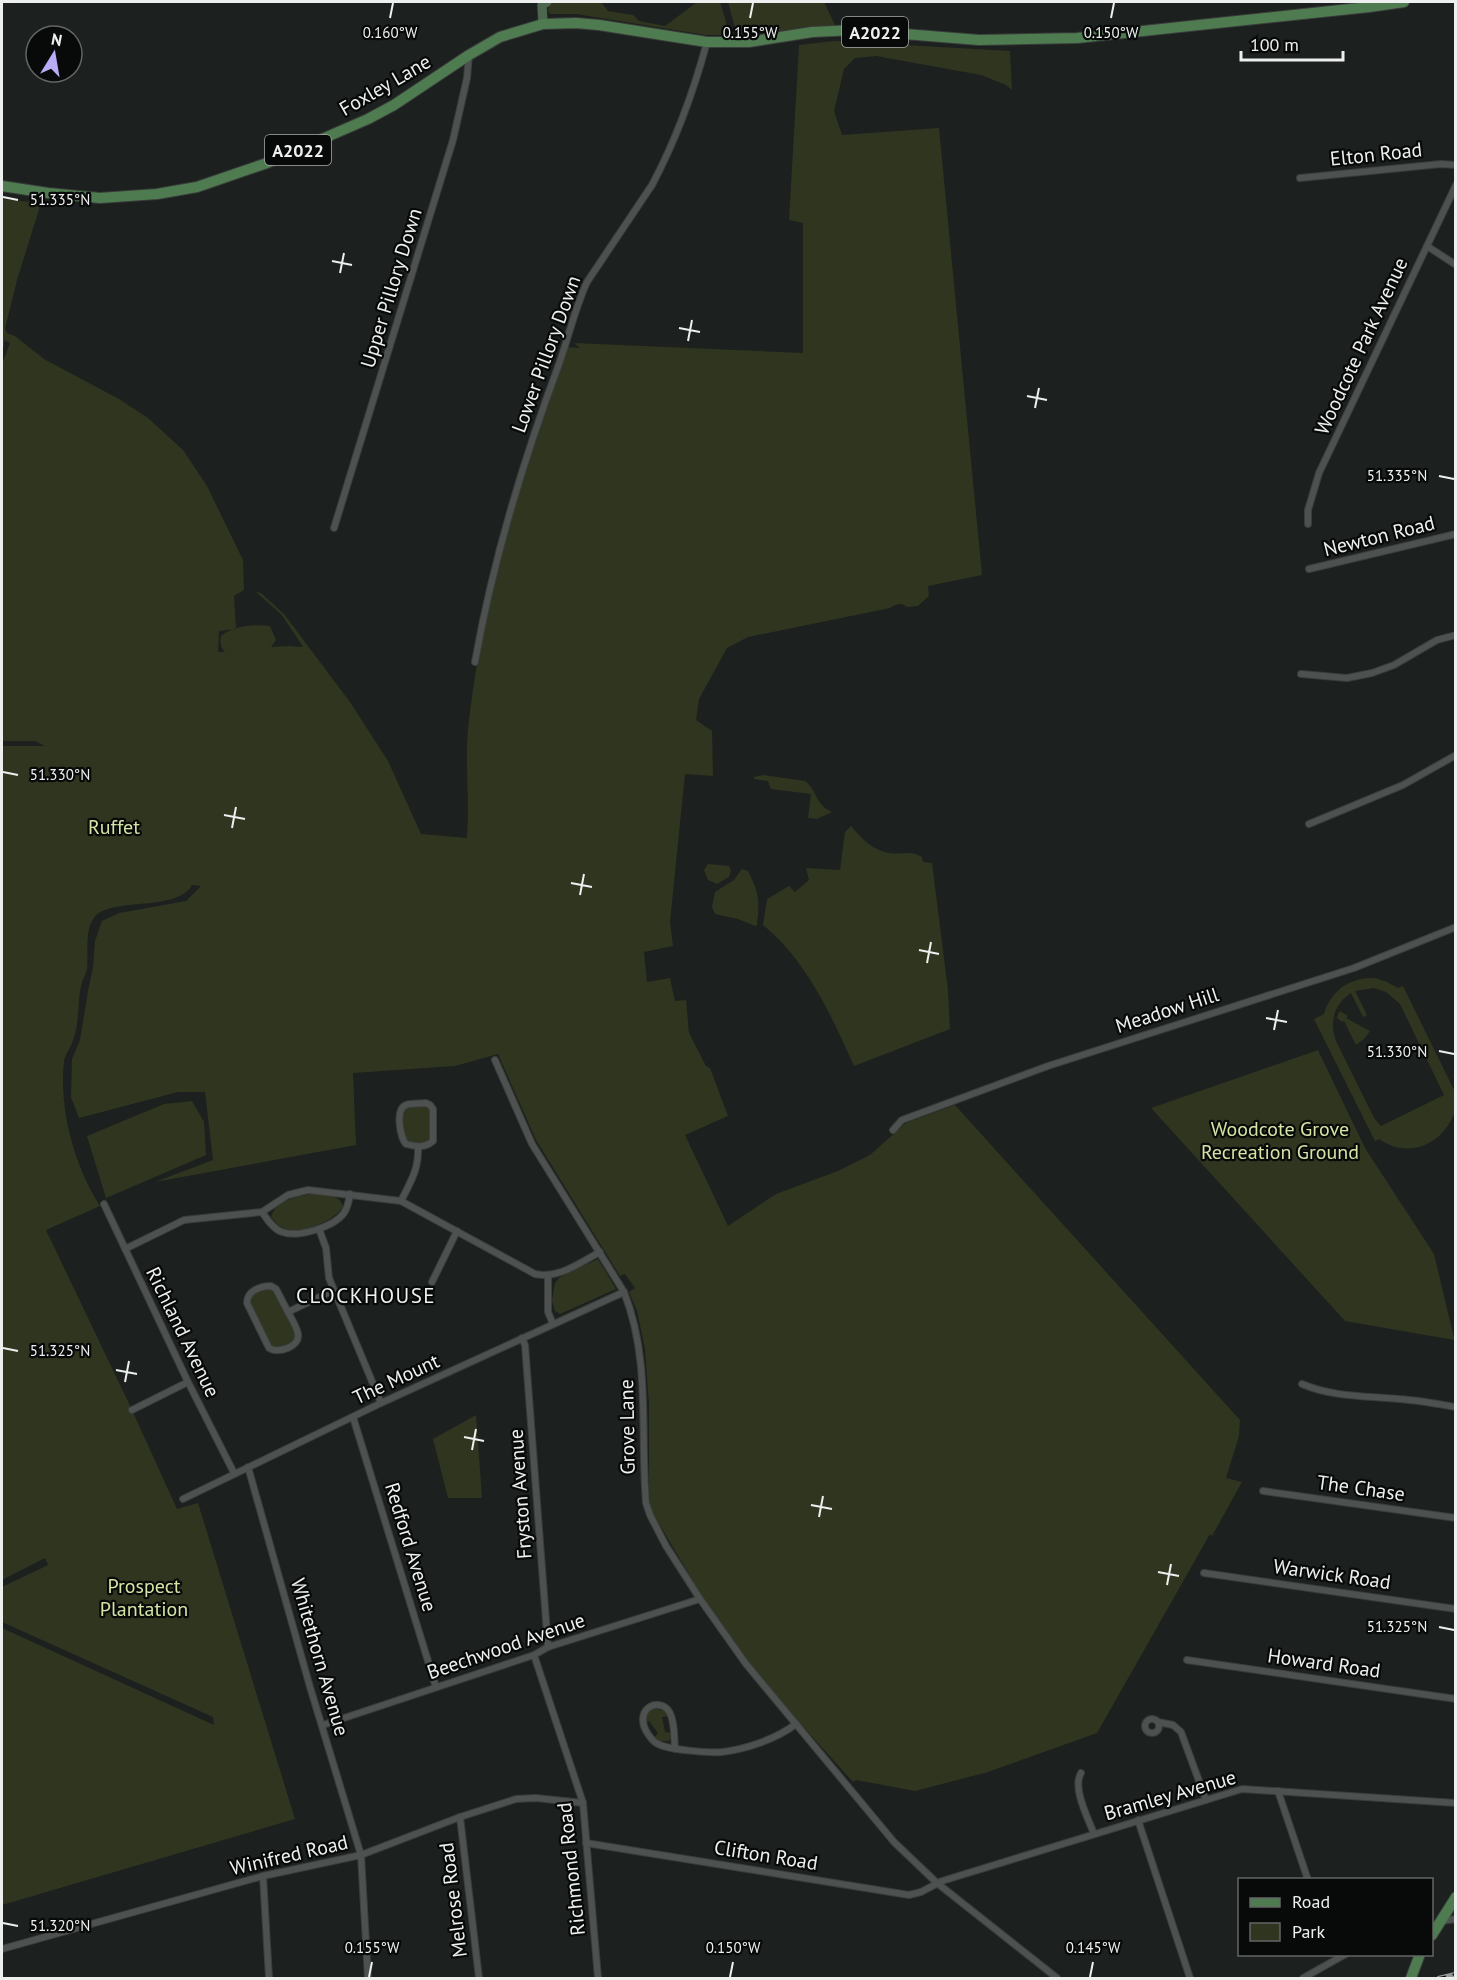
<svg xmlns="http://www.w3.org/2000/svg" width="1457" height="1980" font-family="'PT Sans',sans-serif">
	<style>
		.green { fill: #303520; fill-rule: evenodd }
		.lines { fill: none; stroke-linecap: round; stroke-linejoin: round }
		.street-casing { stroke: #3a3d3b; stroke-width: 8 }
		.secondary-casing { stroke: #3a3d3b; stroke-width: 10 }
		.primary-casing { stroke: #3a3d3b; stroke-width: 12 }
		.street { stroke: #4d514f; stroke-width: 6 }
		.secondary { stroke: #4d674f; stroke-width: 9 }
		.primary { stroke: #4e7c50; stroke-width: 10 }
		.rail-casing { stroke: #959897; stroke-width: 4.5 }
		.rail { stroke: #080909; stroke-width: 2; stroke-dasharray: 7; stroke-linecap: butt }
		.ticks { fill: none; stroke: #eef0ef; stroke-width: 2 }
		.labels { text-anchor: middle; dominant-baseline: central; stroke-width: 4.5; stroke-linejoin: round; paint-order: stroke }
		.shield { fill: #080909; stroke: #a9abaa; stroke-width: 1.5 }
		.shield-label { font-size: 18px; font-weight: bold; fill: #eef0ef }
		.street-label { font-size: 20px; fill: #eef0ef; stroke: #080909 }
		.park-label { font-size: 20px; fill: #d5e5a5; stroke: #080909 }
		.neighbourhood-label { font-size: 21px; letter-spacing: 1.5px; fill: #eef0ef; stroke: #080909 }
		.ticks-label { font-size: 15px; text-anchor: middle; fill: #eef0ef; stroke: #080909; stroke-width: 4.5; stroke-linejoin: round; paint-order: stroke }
	</style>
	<rect width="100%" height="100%" fill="#1c201e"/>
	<g class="green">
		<path d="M554,2H601L608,11L633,15L639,21L665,26L697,2H720L730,35H706L576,14H550L548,10L549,5Z"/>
		<path d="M728,2H824L835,25L768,33L737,35Z"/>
		<path d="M834,41L1010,51L1012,90L1006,85L981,75L876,56L855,58L844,69L834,111L842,135L939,128L982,575L928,586L929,596L918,606L907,607C901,602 897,604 890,608L748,637L727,648L699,699L696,720L712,731L713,776L685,774L670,922L673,946L644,952L647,982L670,978L675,1001L686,1000L689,1033L706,1066L710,1068L728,1116L685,1135L728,1226L776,1194L838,1171L870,1155L906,1123L955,1105L1240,1420L1239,1436L1226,1478L1242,1482L1212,1536L1210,1534L1097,1733L988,1772L915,1791L856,1780L853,1782L764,1683L702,1596L651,1510L649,1492V1404L645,1349L637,1311L629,1292L635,1288L625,1274L620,1276L536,1140L498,1054L455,1066L353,1073L356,1145L155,1182L213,1160L205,1092H178L79,1118L71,1097L72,1059L80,1040L88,991L93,967L95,941L102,921L119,913L186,901L201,886L192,885C179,910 120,899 99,913C83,924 89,952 87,969C86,975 82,980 81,986C77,1004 80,1023 73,1040C71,1048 65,1054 64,1061C59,1111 74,1164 100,1206L46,1230L132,1410L177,1509L198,1503L295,1819L2,1905V1628L214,1725L213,1717L2,1622V1587L48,1565L45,1558L2,1580V746H45L35,741H2V364L10,343L5,340L2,353V199L41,203L17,280L5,329L7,333L15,336L44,359L119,399L148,418L183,450L207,486L243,560L244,590L234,596L236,629L219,631L218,652H225C220,647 220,642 221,636C232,626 255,624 270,626L276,640L271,647L289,646L303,647L282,615L256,592L261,593L284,614L350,702L388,761L421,834L467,838C470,799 464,760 469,720C484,592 523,468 567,347L580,348L574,343L803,353V223L789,220L799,45Z"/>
		<path d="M763,775L805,781C818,791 815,805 832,812L817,819L808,818L811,794L771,789L768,781L754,779V777Z"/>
		<path d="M851,826C862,839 872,850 889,853C902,855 911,850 922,857L923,862L932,863L948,990L950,1029L854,1066C831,1015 807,961 763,925L767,899L789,886L795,892L809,880L806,868L840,870L845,832Z"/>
		<path d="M708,864L729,866L731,870L729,877L717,884L708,880L704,870Z"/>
		<path d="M742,869L748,871C759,893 760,901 757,925L755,926L738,919L715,914L712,907L715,892L734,880Z"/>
		<path d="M1375,978L1387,982L1398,988L1403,986L1455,1092C1456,1098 1456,1106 1455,1111C1444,1144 1409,1160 1379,1139L1375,1141L1314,1019L1324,1014C1331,990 1350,977 1375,978ZM1374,988L1386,992L1400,1004L1444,1095L1381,1126L1374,1118L1336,1041C1329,1022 1334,1004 1351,993L1363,1017L1367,1015L1355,991Z"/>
		<path d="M1340,1011L1348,1016L1346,1018L1370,1031L1365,1038L1356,1045L1344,1021L1342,1022L1337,1018L1338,1014Z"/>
		<path d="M1318,1050L1365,1148L1434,1254L1455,1342L1454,1340L1345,1321L1151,1108Z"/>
		<path d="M192,1101L204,1122L206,1155L106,1198L87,1136L164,1104Z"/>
		<path d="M425,1105L429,1107L431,1111V1139L427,1142L408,1143L403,1137L402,1113L406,1107Z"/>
		<path d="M311,1194C323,1195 340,1193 343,1207C334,1221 298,1237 281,1227C277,1225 274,1220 271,1217C276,1200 296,1197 311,1194Z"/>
		<path d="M598,1259L616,1289L560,1314L555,1311L552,1301L555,1283L560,1277Z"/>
		<path d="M271,1288L275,1291L296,1335L292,1343L280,1349L270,1346L250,1303L252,1295L258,1291Z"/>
		<path d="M476,1415L482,1498H448L433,1439Z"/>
		<path d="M654,1708L665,1711L668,1716L662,1717L665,1732L672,1733L669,1741H658L654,1738L658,1733L649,1721L646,1722C646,1715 648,1712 654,1708Z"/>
	</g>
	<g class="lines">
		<defs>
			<g id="street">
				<path d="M1300,178L1441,164L1456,165"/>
				<path d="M1427,246L1456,265"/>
				<path d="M1308,524V510L1319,473L1456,185"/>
				<path d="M334,528L453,140L467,78L469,55"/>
				<path d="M1309,569L1456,534"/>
				<path d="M475,662C493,560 523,461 559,364C569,336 575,308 587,282L652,185C676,140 694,90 707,42"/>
				<path d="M1301,674L1347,678L1372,673L1394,665L1437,640L1456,635"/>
				<path d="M1309,824L1403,785L1456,755"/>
				<path d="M495,1060L532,1144L624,1292C651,1360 640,1432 646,1503L650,1515L666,1546L700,1599L746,1664L894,1842L937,1883L1057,1978"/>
				<path d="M426,1103L430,1105L433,1109V1141C425,1148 416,1147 406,1144C400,1138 395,1109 406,1105C412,1103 420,1104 426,1103Z"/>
				<path d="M893,1130L902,1120L1048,1066L1354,968L1456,927"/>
				<path d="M401,1201C411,1181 419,1169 418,1147"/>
				<path d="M104,1204L188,1382L234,1473"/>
				<path d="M262,1212L288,1195L308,1190L401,1201L535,1274C559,1279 579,1263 600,1252"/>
				<path d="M319,1229L326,1248L329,1278L381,1403"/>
				<path d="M125,1249L184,1220L262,1212C267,1219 273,1229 282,1232C298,1238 334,1227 344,1213C348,1207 349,1201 350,1194"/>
				<path d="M548,1277V1312L553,1324"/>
				<path d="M432,1282L457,1231"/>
				<path d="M288,1312L276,1289L271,1286C260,1286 247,1291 247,1303L269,1348C278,1354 300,1347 298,1334C297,1327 291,1318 288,1312L334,1290"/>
				<path d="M522,1338L525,1345L548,1647"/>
				<path d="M1302,1384C1332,1397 1367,1396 1399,1399C1418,1400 1437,1404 1456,1407"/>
				<path d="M132,1410L188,1382"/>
				<path d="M353,1417L436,1687"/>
				<path d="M248,1467L310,1687L361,1855L368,1978"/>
				<path d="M1263,1491L1456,1518"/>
				<path d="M183,1499L381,1403L624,1292"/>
				<path d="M1204,1573L1456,1609"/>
				<path d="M534,1655L583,1803L598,1978"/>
				<path d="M1187,1660L1456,1699"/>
				<circle cx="1152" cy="1726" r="7"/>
				<path d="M1158,1722L1173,1725L1181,1732L1206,1800"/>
				<path d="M323,1725L534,1655L548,1647L700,1599"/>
				<path d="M675,1749C674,1737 675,1723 670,1713C661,1696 634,1707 646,1731C649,1736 653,1742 658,1744C669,1750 710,1753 722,1752C747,1749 776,1739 796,1724"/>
				<path d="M1081,1773C1072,1788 1088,1818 1094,1834"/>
				<path d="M1278,1791L1308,1880"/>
				<path d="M460,1817L479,1978"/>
				<path d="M1138,1820L1190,1978"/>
				<path d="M586,1843L909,1895L921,1892L942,1881L1242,1789L1456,1803"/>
				<path d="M263,1876L269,1978"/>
				<path d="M1441,1921L1456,1919"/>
				<path d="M2,1949L263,1876L361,1855L460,1817L516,1799L536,1798L583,1803"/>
				<path d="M1303,1978L1346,1954"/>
			</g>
			<path id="secondary" d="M543,24L542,5L547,2"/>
			<g id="primary">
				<path d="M2,186L48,193L100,198L157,194L197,187L267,163L368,119L394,105L469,55L500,37L543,24L576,23L599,25L707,42H749L812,32L855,30L979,40L1077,38L1369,7L1404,2"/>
				<path d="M1432,1935L1456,1897"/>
				<path d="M1411,1978L1420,1954"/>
			</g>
		</defs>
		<use href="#street" class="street-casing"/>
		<use href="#secondary" class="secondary-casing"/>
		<use href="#primary" class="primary-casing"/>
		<use href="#street" class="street"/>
		<use href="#secondary" class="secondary"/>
		<use href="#primary" class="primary"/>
		<defs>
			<path id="rail" d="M1439,1978L1456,1974"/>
		</defs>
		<use href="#rail" class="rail-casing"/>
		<use href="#rail" class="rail"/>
	</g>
	<path class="ticks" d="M390,18L393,3M750,18L753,3M1111,18L1114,3M3,197L18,200M332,261L352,265M340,273L344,253M679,328L700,332M688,341L692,320M1027,396L1047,400M1035,408L1039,388M1439,476L1454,479M3,772L18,775M224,815L245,819M232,828L236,807M571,883L592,887M580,895L584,874M919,950L939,954M927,963L931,942M1266,1018L1287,1022M1274,1030L1278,1010M1439,1051L1454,1054M3,1348L18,1351M116,1370L137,1374M125,1382L129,1361M464,1437L484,1441M472,1450L476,1429M811,1505L832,1509M819,1517L823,1496M1158,1572L1179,1576M1167,1585L1171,1564M1439,1627L1454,1630M3,1923L18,1926M369,1977L372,1962M730,1977L733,1962M1090,1977L1093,1962"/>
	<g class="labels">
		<g class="shield">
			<rect x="842" y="17" width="66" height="30" rx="4.5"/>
			<rect x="265" y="135" width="66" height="30" rx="4.5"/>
		</g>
		<g class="shield-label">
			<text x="875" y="32">A2022</text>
			<text x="298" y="150">A2022</text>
		</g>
		<g class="street-label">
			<text transform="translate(385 85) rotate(-30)">Foxley Lane</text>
			<text transform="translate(1376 154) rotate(-6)">Elton Road</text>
			<text transform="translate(391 288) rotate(-73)">Upper Pillory Down</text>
			<text transform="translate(1361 346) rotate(-65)">Woodcote Park Avenue</text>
			<text transform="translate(546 354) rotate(-70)">Lower Pillory Down</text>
			<text transform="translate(1379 536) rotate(-14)">Newton Road</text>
			<text transform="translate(1167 1010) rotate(-18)">Meadow Hill</text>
			<text transform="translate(183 1332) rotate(64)">Richland Avenue</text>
			<text transform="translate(396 1379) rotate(-25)">The Mount</text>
			<text transform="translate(627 1427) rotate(-91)">Grove Lane</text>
			<text transform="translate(1361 1488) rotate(8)">The Chase</text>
			<text transform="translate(520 1494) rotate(-94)">Fryston Avenue</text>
			<text transform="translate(411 1547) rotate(73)">Redford Avenue</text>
			<text transform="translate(1332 1574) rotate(8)">Warwick Road</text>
			<text transform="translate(506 1646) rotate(-19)">Beechwood Avenue</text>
			<text transform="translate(320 1657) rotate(74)">Whitethorn Avenue</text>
			<text transform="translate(1324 1663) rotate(8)">Howard Road</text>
			<text transform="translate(1170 1795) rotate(-16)">Bramley Avenue</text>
			<text transform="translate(289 1855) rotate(-13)">Winifred Road</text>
			<text transform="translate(766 1855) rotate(9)">Clifton Road</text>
			<text transform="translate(571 1869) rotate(-96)">Richmond Road</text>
			<text transform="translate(453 1900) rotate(-97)">Melrose Road</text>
		</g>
		<g class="park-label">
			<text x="114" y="827">Ruffet</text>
			<text x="1280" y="1129">Woodcote Grove<tspan x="1280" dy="23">Recreation Ground</tspan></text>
			<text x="144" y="1586">Prospect<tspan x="144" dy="23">Plantation</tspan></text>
		</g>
		<g class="neighbourhood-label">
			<text x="366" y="1295">CLOCKHOUSE</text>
		</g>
	</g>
	<g class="ticks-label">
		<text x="390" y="38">0.160°W</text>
		<text x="750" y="38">0.155°W</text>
		<text x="1111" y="38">0.150°W</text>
		<text x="60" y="205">51.335°N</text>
		<text x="1397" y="481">51.335°N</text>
		<text x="60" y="780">51.330°N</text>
		<text x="1397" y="1057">51.330°N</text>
		<text x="60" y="1356">51.325°N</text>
		<text x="1397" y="1632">51.325°N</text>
		<text x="60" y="1931">51.320°N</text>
		<text x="372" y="1953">0.155°W</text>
		<text x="733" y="1953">0.150°W</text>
		<text x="1093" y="1953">0.145°W</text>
	</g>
	<rect width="1457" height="1980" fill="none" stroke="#eef0ef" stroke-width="6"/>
	<rect x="1238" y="1878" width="195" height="78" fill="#080909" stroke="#646565" stroke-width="1.5"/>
	<rect x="1250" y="1898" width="30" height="9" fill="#4e7c50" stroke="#646565" stroke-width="1.5"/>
	<text x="1292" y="1908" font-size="18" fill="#eef0ef">Road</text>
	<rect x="1250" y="1923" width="30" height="18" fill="#303520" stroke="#646565" stroke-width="1.5"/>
	<text x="1292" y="1938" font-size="18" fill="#eef0ef">Park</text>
	<g transform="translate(54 54) rotate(11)"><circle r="28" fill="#080909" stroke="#646565" stroke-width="1.5"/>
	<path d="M0-4.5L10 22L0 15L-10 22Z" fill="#b8abf7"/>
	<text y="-9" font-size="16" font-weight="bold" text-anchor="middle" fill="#eef0ef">N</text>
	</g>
	<path d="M1241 51v9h102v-9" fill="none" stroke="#eef0ef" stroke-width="3"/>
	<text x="1250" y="51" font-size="18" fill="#eef0ef" stroke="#080909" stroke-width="4.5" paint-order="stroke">100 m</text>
</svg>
